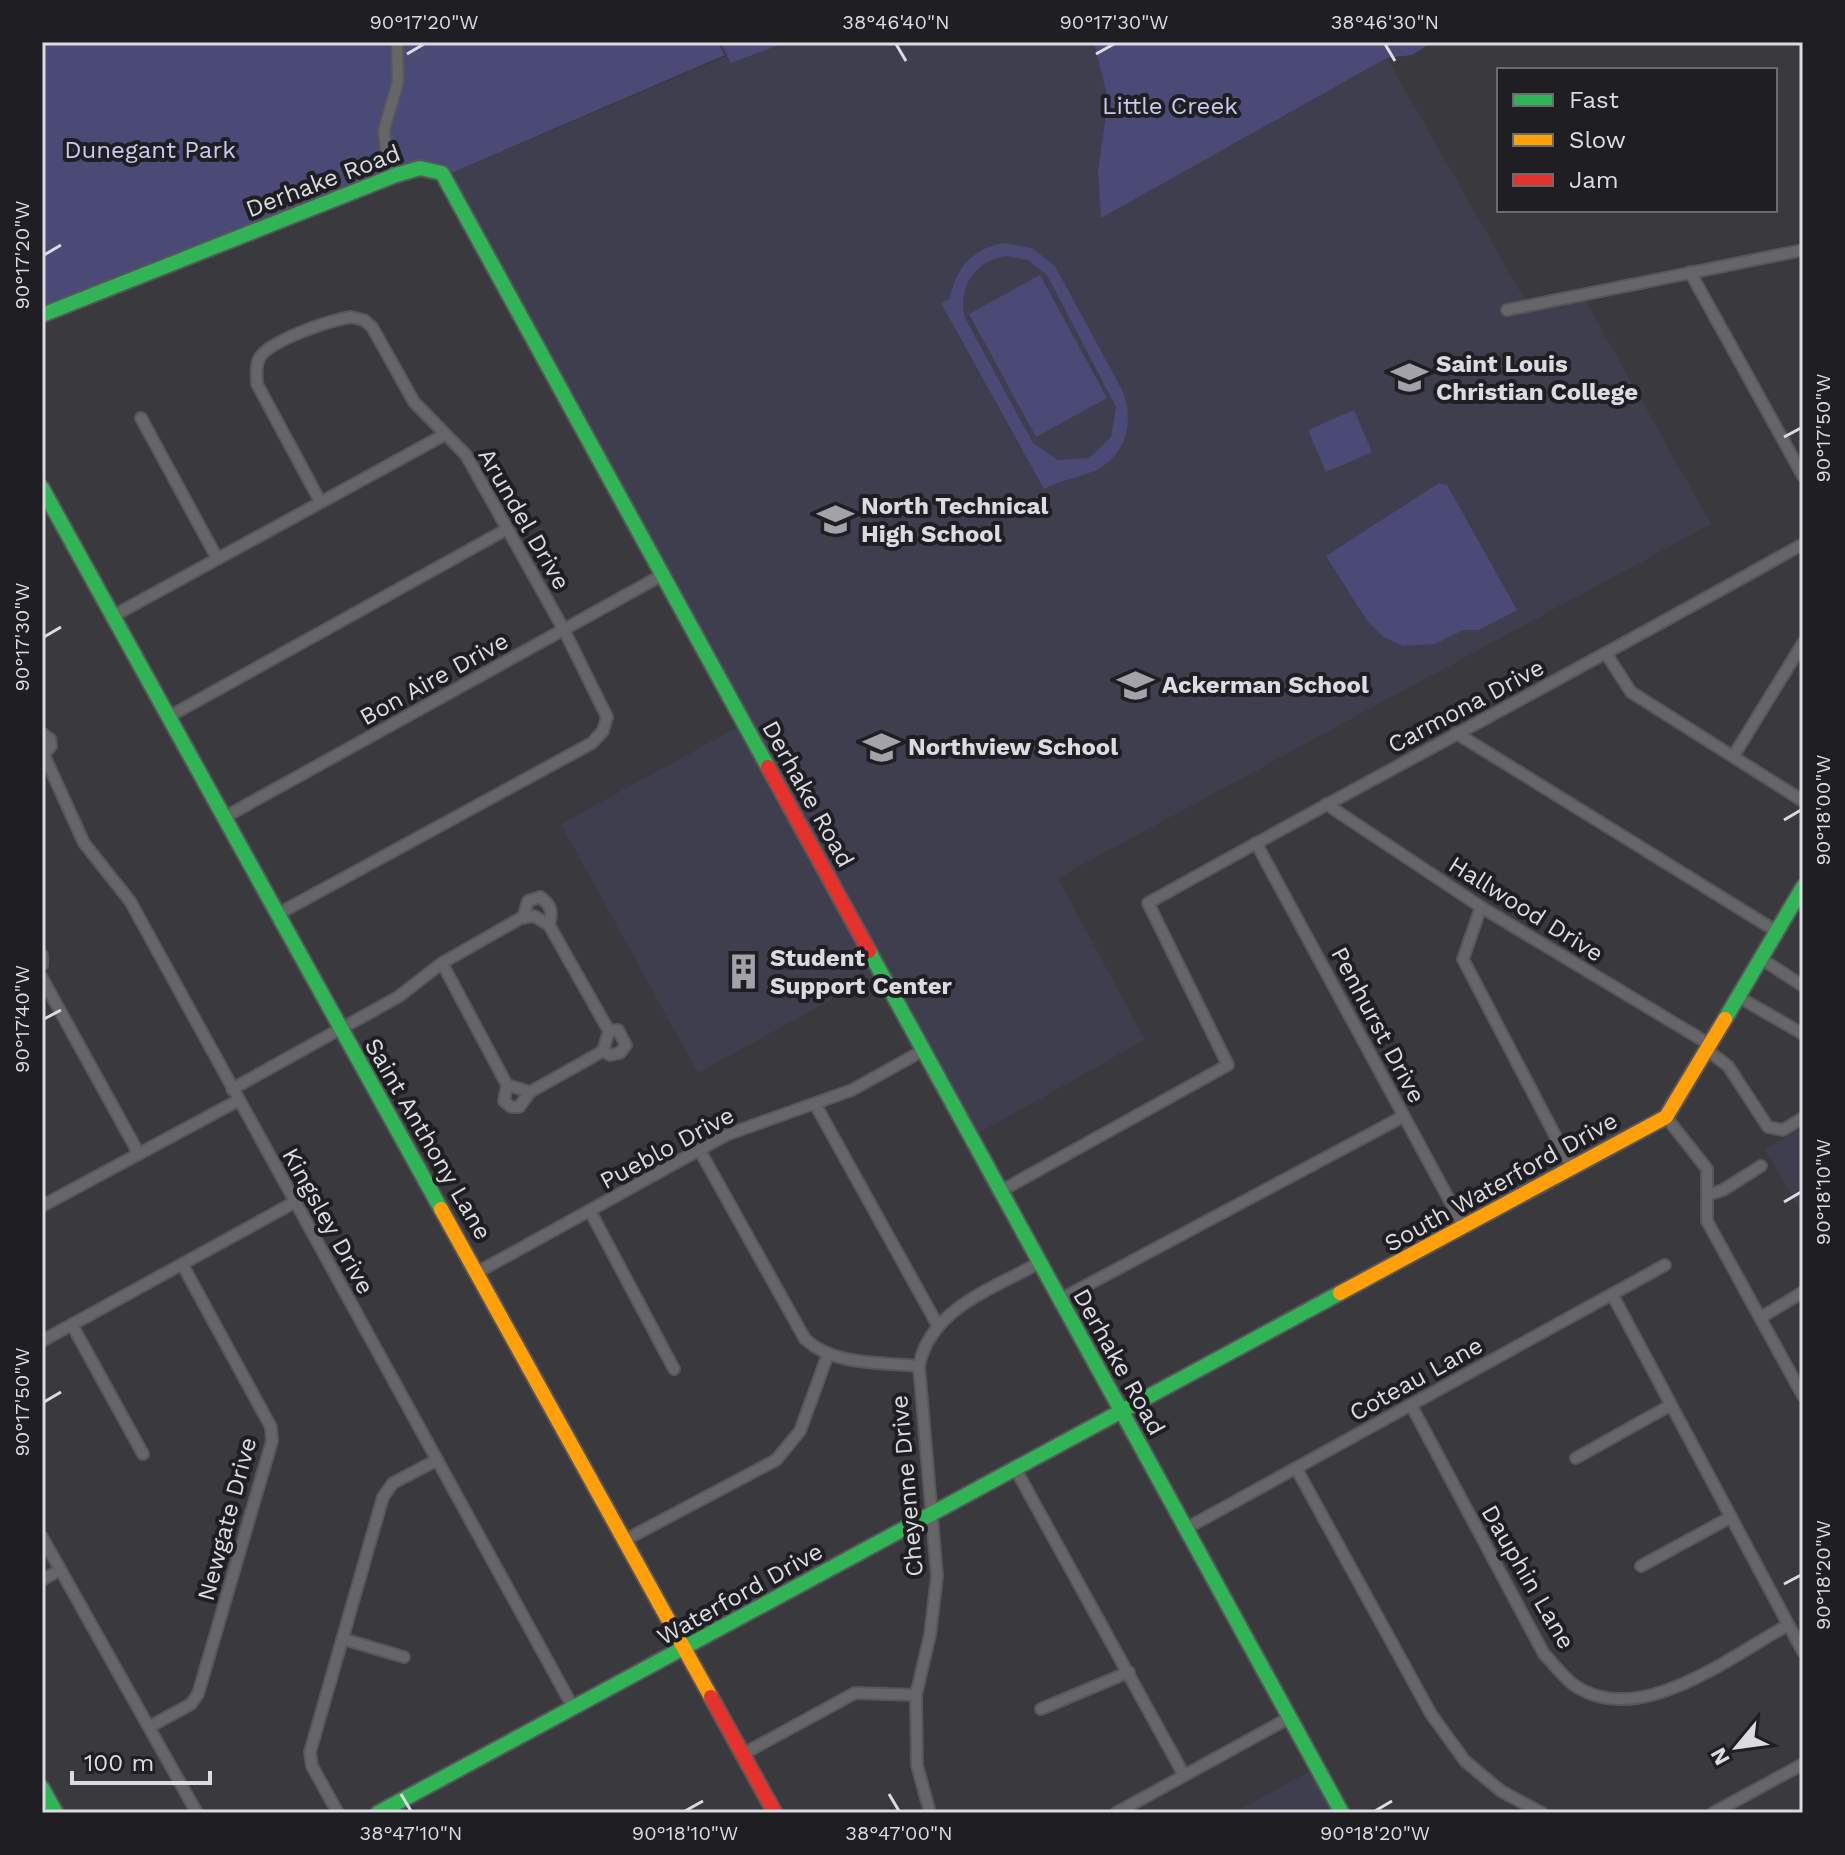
<svg xmlns="http://www.w3.org/2000/svg" width="1845" height="1855" font-family="'Work Sans',sans-serif">
	<style>
		.built { fill: #3e3e4e }
		.green { fill: #4b4975; fill-rule: evenodd }
		.lines { fill: none; stroke-linecap: round; stroke-linejoin: round }
		.street-casing { stroke: #57575b; stroke-width: 14 }
		.fast-casing { stroke: #57575b; stroke-width: 18 }
		.slow-casing { stroke: #57575b; stroke-width: 18 }
		.jam-casing { stroke: #57575b; stroke-width: 18 }
		.street { stroke: #666668; stroke-width: 10 }
		.fast { stroke: #30b455; stroke-width: 14 }
		.slow { stroke: #ff9f0a; stroke-width: 14 }
		.jam { stroke: #e5322d; stroke-width: 14 }
		.ticks { fill: none; stroke: #dbdbe2; stroke-width: 3 }
		.labels { text-anchor: middle; dominant-baseline: central; stroke-width: 8; stroke-linejoin: round; paint-order: stroke }
		.park-label { font-size: 24px; fill: #c9c9f1; stroke: #1e1e23 }
		.street-label { font-size: 24px; fill: #dbdbe2; stroke: #1e1e23 }
		.poi-label { font-size: 24px; font-weight: bold; fill: #dbdbe2; stroke: #1e1e23; text-anchor: start }
		.neatline { fill: none; stroke: #dbdbe2; stroke-width: 3 }
		.ticks-label { font-size: 20px; text-anchor: middle; fill: #dbdbe2 }
	</style>
	<rect width="100%" height="100%" fill="#39393e"/>
	<g class="built">
		<path d="M760,42H1157L1230,146L1387,58L1525,300L1579,289L1711,524L1058,878L1145,1040L977,1134L446,173L437,163L449,174Z"/>
		<path d="M739,726L876,975L698,1073L561,824Z"/>
		<path d="M1803,1128V1215L1765,1149Z"/>
		<path d="M1310,1771L1333,1813H1233Z"/>
	</g>
	<g class="green">
		<path d="M42,42H718L725,55L449,174L437,163H412L42,310Z"/>
		<path d="M720,42H787L731,63Z"/>
		<path d="M1094,42H1433L1412,55L1387,58L1101,218L1098,171L1108,100Z"/>
		<path d="M1004,243L1032,248L1055,266L1122,390C1135,419 1127,455 1096,470C1078,478 1062,479 1044,489L941,303L950,299C955,268 973,248 1004,243ZM1006,256L1028,260L1047,275L1116,407L1111,437L1089,458L1058,460L1033,443L965,318C957,287 975,261 1006,256Z"/>
		<path d="M1040,275L1107,398L1036,437L969,314Z"/>
		<path d="M1354,410L1372,452L1326,472L1308,430Z"/>
		<path d="M1439,483L1447,485L1517,610L1479,630H1463L1435,644L1403,646L1384,637L1366,619L1326,556Z"/>
	</g>
	<g class="lines">
		<defs>
			<g id="street">
				<path d="M396,175L386,149L384,130L398,82L397,42"/>
				<path d="M1690,272L1803,476"/>
				<path d="M1507,310L1803,250"/>
				<path d="M141,418L217,558"/>
				<path d="M113,616L444,435"/>
				<path d="M1607,655L1631,692L1803,801"/>
				<path d="M168,717L507,529"/>
				<path d="M42,733L50,739L51,746L42,756"/>
				<path d="M1456,733L1776,931"/>
				<path d="M44,755L84,843L130,901L574,1709"/>
				<path d="M1734,755L1803,643"/>
				<path d="M1326,804L1481,907L1709,1044"/>
				<path d="M223,818L664,574"/>
				<path d="M1256,843L1464,1227"/>
				<path d="M1481,907L1463,959L1572,1168"/>
				<path d="M276,915L592,743L603,731L607,717L564,630L466,455L414,402L372,327L364,320L351,317C331,320 267,341 259,359C255,367 257,376 257,384L320,501"/>
				<path d="M523,918L528,901L540,897C551,905 553,911 549,925"/>
				<path d="M42,955V965"/>
				<path d="M1760,958L1803,986"/>
				<path d="M42,978L139,1154"/>
				<path d="M1737,996L1803,1034"/>
				<path d="M1706,1049L1728,1066L1768,1127L1783,1130L1803,1118"/>
				<path d="M603,1051L610,1055L620,1053L626,1045L618,1030L609,1031"/>
				<path d="M507,1085L504,1101L511,1107H519L530,1092"/>
				<path d="M232,1089L398,997L442,963L521,918L534,916L549,925L609,1031L603,1051L530,1092L507,1085L442,963"/>
				<path d="M815,1104L937,1324"/>
				<path d="M1666,1117L1707,1169V1221L1803,1396"/>
				<path d="M700,1151L805,1339C834,1366 881,1362 919,1366"/>
				<path d="M999,1192L1228,1065L1148,903C1365,782 1586,666 1803,544"/>
				<path d="M1707,1195L1723,1190L1761,1166"/>
				<path d="M42,1206L239,1100"/>
				<path d="M590,1211L674,1369"/>
				<path d="M478,1272L726,1135L852,1090L924,1050"/>
				<path d="M1612,1294L1803,1652"/>
				<path d="M1059,1300L1404,1116"/>
				<path d="M1760,1318L1803,1292"/>
				<path d="M72,1325L143,1454"/>
				<path d="M42,1341L295,1202"/>
				<path d="M1411,1405L1544,1654C1553,1663 1563,1677 1574,1685C1639,1730 1731,1656 1788,1625"/>
				<path d="M1576,1458L1669,1406"/>
				<path d="M1296,1468L1431,1714L1465,1761L1501,1791L1542,1813"/>
				<path d="M1016,1470L1184,1775"/>
				<path d="M1187,1528L1665,1265"/>
				<path d="M42,1537L197,1813"/>
				<path d="M625,1540L776,1460L800,1431L828,1354"/>
				<path d="M1641,1566L1731,1517"/>
				<path d="M42,1580L60,1570"/>
				<path d="M343,1639L404,1657"/>
				<path d="M1041,1709L1129,1672"/>
				<path d="M149,1727L191,1704L198,1694L272,1441L271,1427L182,1264"/>
				<path d="M743,1754L855,1693L916,1695"/>
				<path d="M338,1813L312,1766L310,1752L383,1497L393,1483L437,1460"/>
				<path d="M930,1813L917,1765L916,1695L930,1635L937,1576L919,1366C930,1309 992,1289 1039,1263"/>
				<path d="M1116,1813L1289,1718"/>
				<path d="M1713,1813L1803,1764"/>
			</g>
			<g id="fast">
				<path d="M42,315L396,175L420,168L442,173L768,767"/>
				<path d="M42,488L441,1209"/>
				<path d="M869,951L1342,1813"/>
				<path d="M1725,1019L1803,887"/>
				<path d="M42,1788L56,1813"/>
				<path d="M378,1813L1340,1293"/>
			</g>
			<g id="slow">
				<path d="M441,1209L711,1697"/>
				<path d="M1340,1293L1666,1117L1725,1019"/>
			</g>
			<g id="jam">
				<path d="M768,767L869,951"/>
				<path d="M711,1697L775,1813"/>
			</g>
		</defs>
		<use href="#street" class="street-casing"/>
		<use href="#fast" class="fast-casing"/>
		<use href="#slow" class="slow-casing"/>
		<use href="#jam" class="jam-casing"/>
		<use href="#street" class="street"/>
		<use href="#fast" class="fast"/>
		<use href="#slow" class="slow"/>
		<use href="#jam" class="jam"/>
	</g>
	<path class="ticks" d="M896,44L906,61M1385,44L1395,61M407,54L424,44M1096,54L1114,44M44,255L61,245M1784,437L1801,428M44,637L61,627M1784,820L1801,810M44,1019L61,1010M1784,1202L1801,1192M44,1402L61,1392M1784,1584L1801,1575M401,1794L411,1811M889,1794L899,1811M685,1811L703,1801M1375,1811L1392,1801"/>
	<defs>
		<symbol id="university-bare" viewBox="-9 -9 18 18"><path d="M0-5L7-2L0 1L-7-2ZM-4 1L0 2.5L4 1V4Q0 6-4 4Z" fill="#a2a2a9" stroke="#1e1e23" stroke-width="2.5" paint-order="stroke"/></symbol>
		<symbol id="school-bare" viewBox="-9 -9 18 18"><path d="M0-5L7-2L0 1L-7-2ZM-4 1L0 2.5L4 1V4Q0 6-4 4Z" fill="#a2a2a9" stroke="#1e1e23" stroke-width="2.5" paint-order="stroke"/></symbol>
		<symbol id="building-bare" viewBox="-9 -9 18 18"><path d="M-4-6H4V6H1V3H-1V6H-4ZM-2.5-4.3h1.7v1.8h-1.7ZM.8-4.3h1.7v1.8H.8ZM-2.5-1h1.7V.8h-1.7ZM.8-1h1.7V.8H.8Z" fill="#a2a2a9" stroke="#1e1e23" stroke-width="2.5" paint-order="stroke"/></symbol>
	</defs>
	<g fill-rule="evenodd">
		<use href="#university-bare" x="1384" y="352" width="51" height="51"/>
		<use href="#school-bare" x="810" y="494" width="51" height="51"/>
		<use href="#school-bare" x="1110" y="660" width="51" height="51"/>
		<use href="#school-bare" x="856" y="722" width="51" height="51"/>
		<use href="#building-bare" x="718" y="946" width="51" height="51"/>
	</g>
	<g class="labels">
		<g class="park-label">
			<text x="1170" y="106">Little Creek</text>
			<text x="150" y="150">Dunegant Park</text>
		</g>
		<g class="street-label">
			<text transform="translate(323 181) rotate(-21)">Derhake Road</text>
			<text transform="translate(524 519) rotate(60)">Arundel Drive</text>
			<text transform="translate(434 679) rotate(-29)">Bon Aire Drive</text>
			<text transform="translate(1466 706) rotate(-28)">Carmona Drive</text>
			<text transform="translate(808 794) rotate(61)">Derhake Road</text>
			<text transform="translate(1526 909) rotate(32)">Hallwood Drive</text>
			<text transform="translate(1378 1025) rotate(62)">Penhurst Drive</text>
			<text transform="translate(428 1139) rotate(60)">Saint Anthony Lane</text>
			<text transform="translate(667 1148) rotate(-28)">Pueblo Drive</text>
			<text transform="translate(1501 1182) rotate(-29)">South Waterford Drive</text>
			<text transform="translate(328 1221) rotate(61)">Kingsley Drive</text>
			<text transform="translate(1119 1362) rotate(61)">Derhake Road</text>
			<text transform="translate(1416 1379) rotate(-29)">Coteau Lane</text>
			<text transform="translate(907 1486) rotate(-95)">Cheyenne Drive</text>
			<text transform="translate(227 1519) rotate(-75)">Newgate Drive</text>
			<text transform="translate(1528 1577) rotate(60)">Dauphin Lane</text>
			<text transform="translate(740 1594) rotate(-29)">Waterford Drive</text>
		</g>
		<g class="poi-label">
			<text x="1436" y="364">Saint Louis<tspan x="1436" dy="28">Christian College</tspan></text>
			<text x="861" y="506">North Technical<tspan x="861" dy="28">High School</tspan></text>
			<text x="1162" y="685">Ackerman School</text>
			<text x="908" y="747">Northview School</text>
			<text x="770" y="958">Student<tspan x="770" dy="28">Support Center</tspan></text>
		</g>
	</g>
	<rect width="1845" height="1855" fill="none" stroke="#1e1e23" stroke-width="88"/>
	<rect x="1497" y="68" width="280" height="144" fill="#1e1e23" stroke="#6a6a6f" stroke-width="2"/>
	<rect x="1513" y="94" width="40" height="12" fill="#30b455" stroke="#6a6a6f" stroke-width="2"/>
	<text x="1569" y="108" font-size="24" fill="#dbdbe2">Fast</text>
	<rect x="1513" y="134" width="40" height="12" fill="#ff9f0a" stroke="#6a6a6f" stroke-width="2"/>
	<text x="1569" y="148" font-size="24" fill="#dbdbe2">Slow</text>
	<rect x="1513" y="174" width="40" height="12" fill="#e5322d" stroke="#6a6a6f" stroke-width="2"/>
	<text x="1569" y="188" font-size="24" fill="#dbdbe2">Jam</text>
	<g transform="translate(1737 1747) rotate(241)" stroke="#1e1e23" stroke-width="6" paint-order="stroke">
	<path d="M0-6L14 30L0 20L-14 30Z" fill="#dbdbe2"/>
	<text y="-12" font-size="22" font-weight="bold" text-anchor="middle" fill="#dbdbe2">N</text>
	</g>
	<path d="M72 1771v12h138v-12" fill="none" stroke="#dbdbe2" stroke-width="4"/>
	<text x="84" y="1771" font-size="24" fill="#dbdbe2" stroke="#1e1e23" stroke-width="6" paint-order="stroke">100 m</text>
	<rect x="44" y="44" width="1757" height="1767" class="neatline"/>
	<g class="ticks-label">
		<text x="424" y="29">90°17'20"W</text>
		<text x="896" y="29">38°46'40"N</text>
		<text x="1114" y="29">90°17'30"W</text>
		<text x="1385" y="29">38°46'30"N</text>
		<text transform="translate(22 255) rotate(-90)" y="7">90°17'20"W</text>
		<text transform="translate(1823 428) rotate(-90)" y="7">90°17'50"W</text>
		<text transform="translate(22 637) rotate(-90)" y="7">90°17'30"W</text>
		<text transform="translate(1823 810) rotate(-90)" y="7">90°18'00"W</text>
		<text transform="translate(22 1019) rotate(-90)" y="7">90°17'40"W</text>
		<text transform="translate(1823 1192) rotate(-90)" y="7">90°18'10"W</text>
		<text transform="translate(22 1402) rotate(-90)" y="7">90°17'50"W</text>
		<text transform="translate(1823 1575) rotate(-90)" y="7">90°18'20"W</text>
		<text x="411" y="1840">38°47'10"N</text>
		<text x="685" y="1840">90°18'10"W</text>
		<text x="899" y="1840">38°47'00"N</text>
		<text x="1375" y="1840">90°18'20"W</text>
	</g>
</svg>
